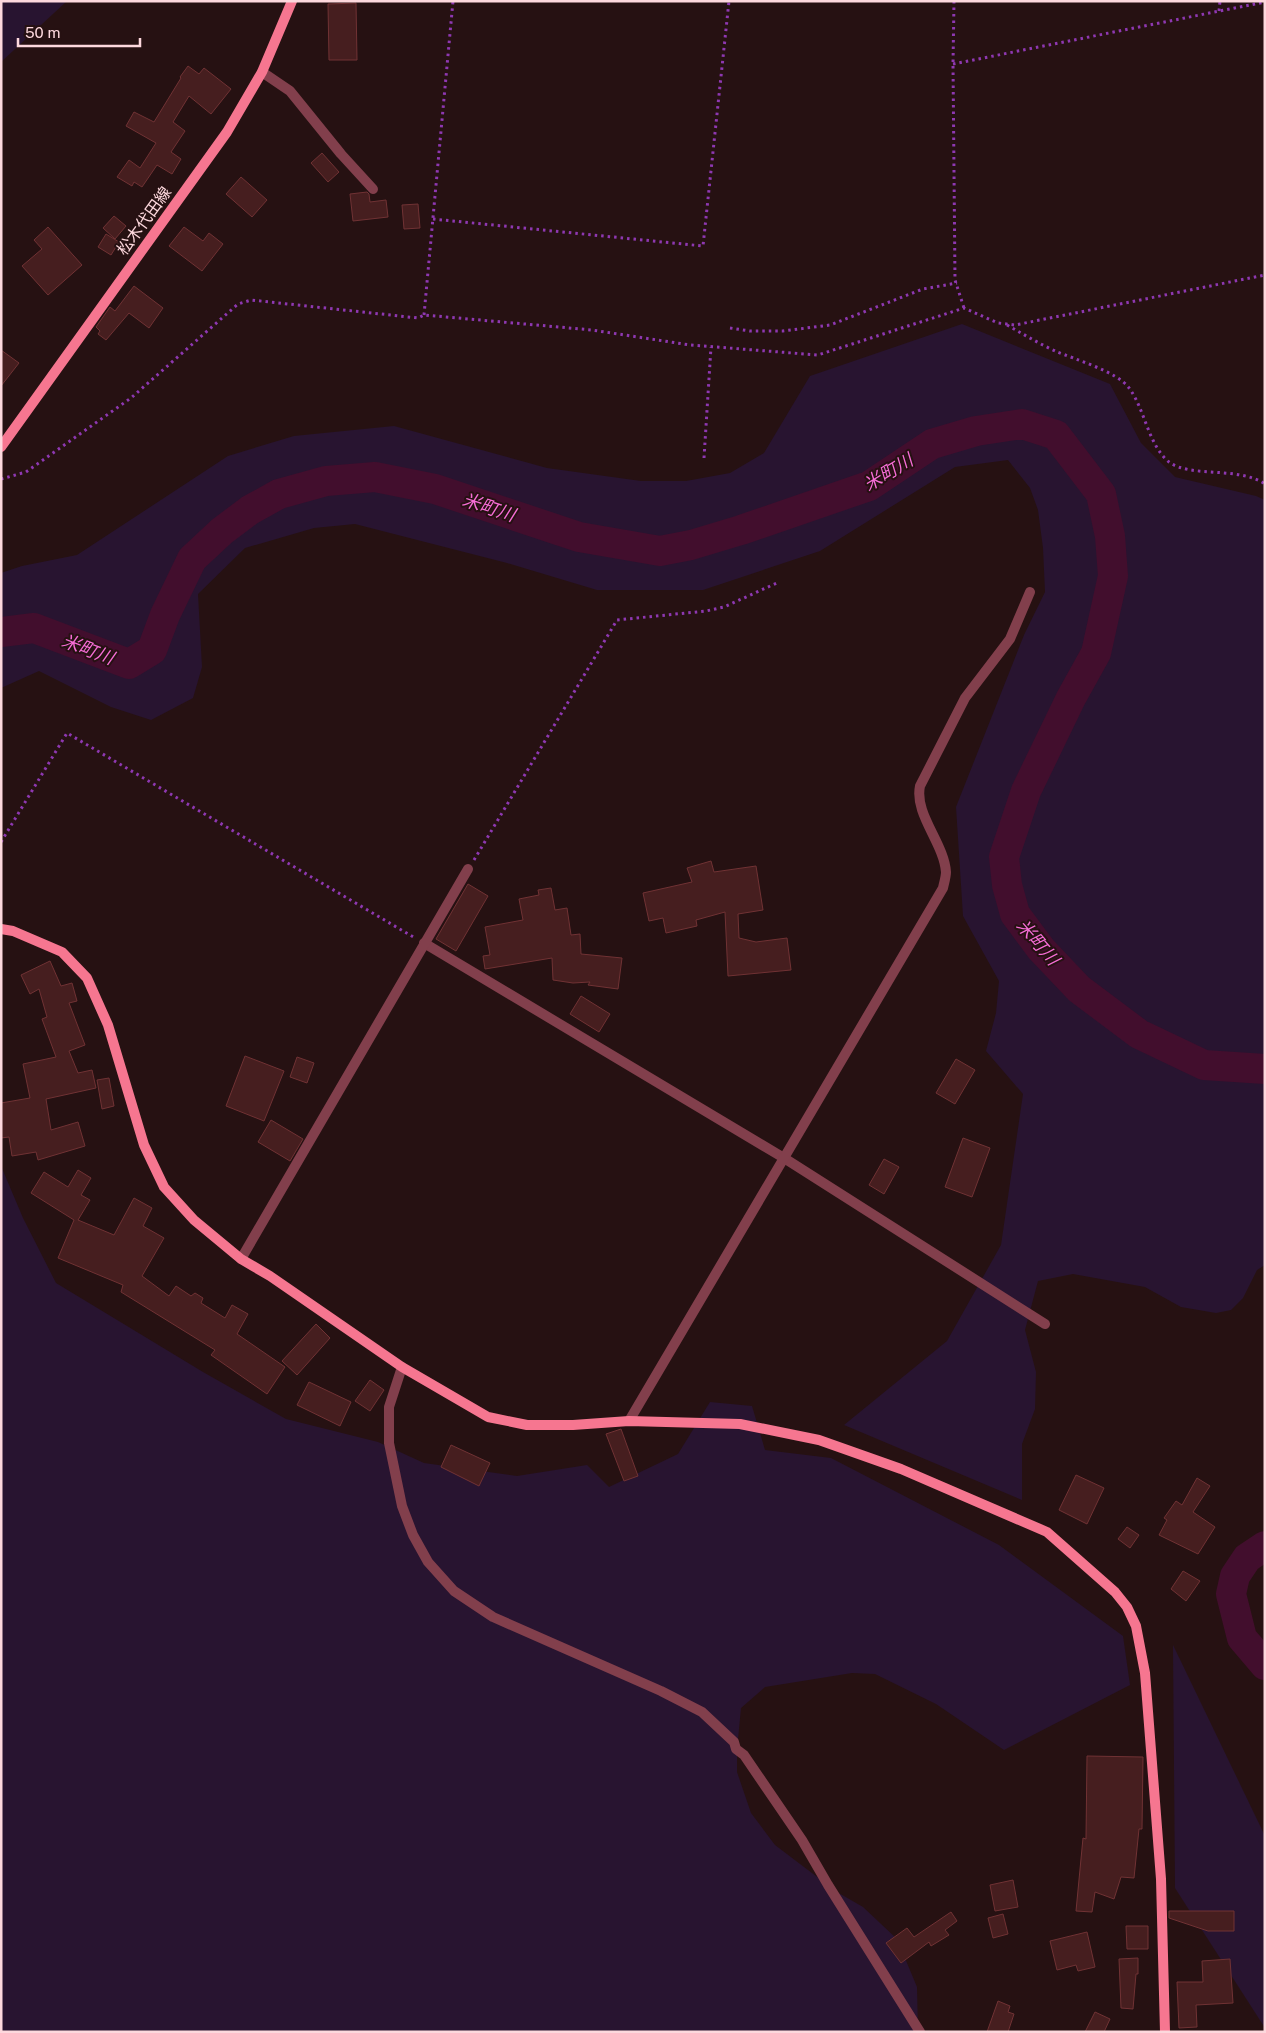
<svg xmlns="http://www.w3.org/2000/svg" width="1266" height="2033" font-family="'Public Sans','Noto Sans JP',sans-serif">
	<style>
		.green { fill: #281430 }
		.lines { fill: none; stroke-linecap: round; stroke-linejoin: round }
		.river { stroke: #420e2d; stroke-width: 30 }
		.building { fill: #461e1f; stroke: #703234 }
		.path { stroke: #8e38b1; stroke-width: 3; stroke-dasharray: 2.5 4; stroke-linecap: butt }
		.street { stroke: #823f4c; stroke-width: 10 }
		.secondary { stroke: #f67690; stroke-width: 10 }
		.labels { text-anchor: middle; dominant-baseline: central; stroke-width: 4; stroke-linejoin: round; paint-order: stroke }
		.street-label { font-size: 16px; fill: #fdd8dd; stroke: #261112 }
		.water-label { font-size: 18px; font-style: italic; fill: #f66dd6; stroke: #261112 }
	</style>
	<rect width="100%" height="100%" fill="#261112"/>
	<g class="green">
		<path d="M1,1H67L1,62Z"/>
		<path d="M962,324L1110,384L1141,443L1175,477L1256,496L1265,500V1265L1257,1270L1243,1298L1231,1310L1216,1313L1181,1307L1145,1287L1073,1274L1038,1281L1025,1330L1036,1372L1035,1409L1022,1444V1500L844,1425L947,1341L1001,1245L1023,1094L986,1051L996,1013L999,981L963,916L956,807L1024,635L1045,592L1043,548L1038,510L1030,488L1008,460L955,467L820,551L703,590H597L507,563L355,524L314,528L245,548L198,594L202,667L193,698L151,720L111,707L39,671L1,688V573L22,566L77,555L228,456L294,436L394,426L547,468L641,481H686L730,473L764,453L810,376Z"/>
		<path d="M1,1166L23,1218L56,1283L203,1372L286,1419L378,1442L424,1463L517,1476L587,1465L609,1487L678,1454L710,1402L752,1406L765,1450L831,1458L999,1545L1123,1636L1130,1685L1004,1750L936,1704L875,1674L852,1673L765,1687L741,1708L737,1750V1772L751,1813L775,1845L837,1892L863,1907L897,1939L917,1987L918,2032H1Z"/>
		<path d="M1173,1645L1265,1836V2028L1175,1888Z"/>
	</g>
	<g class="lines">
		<g class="river">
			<path d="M1,632L34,628L129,664L152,650L165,615L192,559L222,531L250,510L279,494L326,481L375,477L435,489L579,537L660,551L691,545L741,530L869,486L932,444L976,431L1022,424L1056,435L1101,494L1110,536L1113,576L1096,653L1071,698L1026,791L1004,857L1007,885L1015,914L1041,949L1079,989L1139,1034L1204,1065L1265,1069"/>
			<path d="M1265,1546L1247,1558L1235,1576L1231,1594L1242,1638L1265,1665"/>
		</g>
	</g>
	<g class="building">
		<path d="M356,3L357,60H329L328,4Z"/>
		<path d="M188,66L199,74L204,68L231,89L211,114L189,96L173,122L185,131L171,152L181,159L172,174L157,165L142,187L134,182L132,186L117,177L129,160L140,168L156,143L126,126L134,112L154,122L181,78L180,77Z"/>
		<path d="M322,153L339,172L328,182L311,163Z"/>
		<path d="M241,177L267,200L252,217L226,194Z"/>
		<path d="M367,192L369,194L370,202L386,200L388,217L353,221L350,194Z"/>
		<path d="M418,204L420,228L404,229L402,205Z"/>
		<path d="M114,216L126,226L115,239L103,228Z"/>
		<path d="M48,227L82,265L48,295L22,266L42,249L34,240Z"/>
		<path d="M184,227L203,241L209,233L223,244L202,271L169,246Z"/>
		<path d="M106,234L119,242L111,255L98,247Z"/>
		<path d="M134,286L163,308L149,328L129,313L106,340L98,334L100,331L96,327L110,307L115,311Z"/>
		<path d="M1,350L19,363L1,386Z"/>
		<path d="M711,861L714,872L756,866L763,910L738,914L739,938L756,942L787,938L791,970L728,976L725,912L696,920L697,926L666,933L663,918L649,921L643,893L692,882L687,868Z"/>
		<path d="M468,884L488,896L456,951L436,939Z"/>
		<path d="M551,888L555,910L567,908L571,935L580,934L581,954L622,958L618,989L588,985L590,982L573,983L553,980L552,958L485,969L483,956L490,955L485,927L523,920L519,899L539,895L538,890Z"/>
		<path d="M50,961L61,986L72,983L77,1001L69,1003L85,1045L69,1051L78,1073L92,1070L96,1088L46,1099L51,1130L78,1122L85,1146L38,1160L36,1152L12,1156L9,1137L1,1138V1103L30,1098L23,1064L56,1057L42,1019L47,1017L39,989L30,994L21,975Z"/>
		<path d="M581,996L610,1014L599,1032L570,1014Z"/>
		<path d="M245,1056L284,1071L264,1121L226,1106Z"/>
		<path d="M297,1057L314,1063L307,1083L290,1077Z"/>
		<path d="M956,1059L975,1070L955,1104L936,1093Z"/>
		<path d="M109,1078L114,1106L102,1109L97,1080Z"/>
		<path d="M271,1120L303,1139L290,1161L258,1142Z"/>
		<path d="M963,1138L990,1148L972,1197L945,1187Z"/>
		<path d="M884,1159L899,1167L884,1194L869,1185Z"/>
		<path d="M78,1170L91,1178L81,1195L90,1200L78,1220L114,1235L134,1198L152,1208L143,1226L164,1238L142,1276L169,1296L176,1286L191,1296L195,1293L203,1298L201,1303L225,1318L232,1305L248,1314L237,1334L285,1367L267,1394L211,1355L215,1350L121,1292L123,1285L58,1258L74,1220L31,1193L44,1172L68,1187Z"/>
		<path d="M316,1324L330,1338L297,1375L282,1361Z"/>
		<path d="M370,1380L384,1390L370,1411L355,1401Z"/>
		<path d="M309,1382L351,1402L340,1426L297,1405Z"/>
		<path d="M621,1429L638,1476L624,1481L606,1434Z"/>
		<path d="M451,1445L490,1463L479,1486L441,1467Z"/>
		<path d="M1076,1475L1104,1488L1087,1524L1059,1510Z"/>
		<path d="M1197,1478L1210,1486L1193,1512L1215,1527L1198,1554L1159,1535L1167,1520L1164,1518L1176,1501L1182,1505Z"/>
		<path d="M1127,1527L1139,1535L1130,1548L1118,1539Z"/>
		<path d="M1183,1571L1200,1581L1186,1601L1171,1589Z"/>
		<path d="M1087,1756L1143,1757L1142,1829H1139L1134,1878L1121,1877L1114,1899L1095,1892L1092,1912L1076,1911L1083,1838L1086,1839Z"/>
		<path d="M1013,1880L1018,1907L995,1911L990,1885Z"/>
		<path d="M1169,1911H1234V1931H1208L1169,1918Z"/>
		<path d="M951,1912L957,1921L945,1930L949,1935L931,1946L929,1942L901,1963L886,1943L907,1928L914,1937Z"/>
		<path d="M1003,1914L1008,1934L993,1938L988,1918Z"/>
		<path d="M1126,1926H1148V1949H1127Z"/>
		<path d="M1087,1932L1095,1967L1078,1971L1076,1965L1057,1970L1050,1941Z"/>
		<path d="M1138,1958V1974H1136L1133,2009L1121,2008L1119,1959Z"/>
		<path d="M1230,1959L1233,2003L1196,2005L1197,2027L1179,2028L1177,1982H1203L1202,1961Z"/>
		<path d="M998,2001L1010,2006L1008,2012L1014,2014L1008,2032H987Z"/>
		<path d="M1095,2012L1110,2019L1104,2032H1085Z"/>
	</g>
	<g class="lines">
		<g class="path">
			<path d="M954,1L953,64L955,280L964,308"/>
			<path d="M1219,11L1220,1"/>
			<path d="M953,64L1265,2"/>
			<path d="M433,219L703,246L729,1"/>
			<path d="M424,315L453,1"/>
			<path d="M1007,325C1023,334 1038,343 1055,351C1074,359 1118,372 1129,388C1145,409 1148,445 1169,462C1190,478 1238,466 1265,484"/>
			<path d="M730,328L750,331H783L830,325L923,289L957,283"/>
			<path d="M704,458L711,347"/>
			<path d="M1,479L26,472L131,398L238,304L251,300L418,318L424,315L592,330L690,345L818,355L964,308L998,323L1015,325L1265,275"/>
			<path d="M1,842L67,733L415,938"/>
			<path d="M474,860L617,620L706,611L724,607L779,582"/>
		</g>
		<g class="street">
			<path d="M262,72L290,91L341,154L373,189"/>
			<path d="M424,943L784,1158L1045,1324"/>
			<path d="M241,1259L468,869"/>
			<path d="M402,1367L389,1407V1443L402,1506L413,1535L428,1562L454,1591L493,1617L661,1691L702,1712L734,1742L736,1749L744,1755L802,1840L828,1885L920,2032"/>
			<path d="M629,1421L943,888C944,883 946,877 946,872C944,843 914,814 920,786L965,698L1010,639L1030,592"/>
		</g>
		<g class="secondary">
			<path d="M1,447L227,132L262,72L292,1"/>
			<path d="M1,929L13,931L62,952L87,978L108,1025L144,1145L164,1187L194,1220L241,1259L270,1276L402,1367L488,1417L527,1425H573L629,1421L740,1424L819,1440L901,1469L1047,1532L1115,1592L1127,1607L1136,1626L1145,1673L1161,1879L1165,2032"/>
		</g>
	</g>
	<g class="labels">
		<g class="street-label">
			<text transform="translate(144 221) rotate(-54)">松木代田線</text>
		</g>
		<g class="water-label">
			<text transform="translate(888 472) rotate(-31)">米町川</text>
			<text transform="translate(489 507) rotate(18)">米町川</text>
			<text transform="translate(88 649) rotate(21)">米町川</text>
			<text transform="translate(1038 942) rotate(49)">米町川</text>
		</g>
	</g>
	<rect width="1266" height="2033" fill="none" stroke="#fdd8dd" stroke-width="5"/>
	<path d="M18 38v8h122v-8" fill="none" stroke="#fdd8dd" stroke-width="2.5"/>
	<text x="25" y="38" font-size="15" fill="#fdd8dd" stroke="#261112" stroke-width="4" paint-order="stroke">50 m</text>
</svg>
